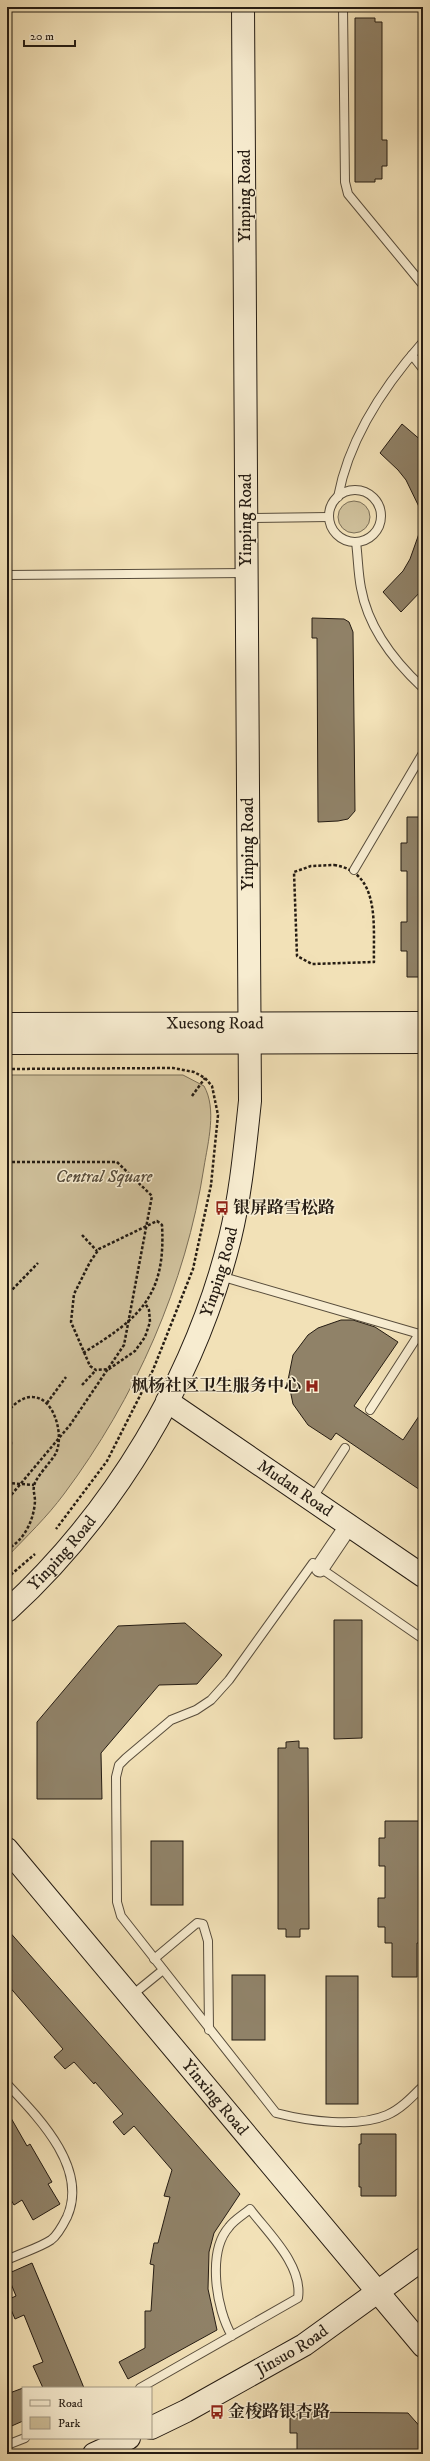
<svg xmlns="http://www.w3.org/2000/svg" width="430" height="2461" font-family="'IM FELL DW Pica','Noto Serif SC',serif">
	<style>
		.green { fill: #cfc09b; stroke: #7a6e57 }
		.building { fill: #908268; stroke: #251c13 }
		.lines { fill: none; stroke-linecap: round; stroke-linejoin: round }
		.lane-casing { stroke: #584d3c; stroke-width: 10 }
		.street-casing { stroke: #584d3c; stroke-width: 19 }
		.secondary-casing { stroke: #251c13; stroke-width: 24 }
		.path { stroke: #251c13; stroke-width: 2.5; stroke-dasharray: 3 2; stroke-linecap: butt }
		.lane { stroke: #f7ecd0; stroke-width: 8 }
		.street { stroke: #f7ecd0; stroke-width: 17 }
		.secondary { stroke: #f7ecd0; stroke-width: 22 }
		.labels { text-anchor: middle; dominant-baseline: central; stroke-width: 3; stroke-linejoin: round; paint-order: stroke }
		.street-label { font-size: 17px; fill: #251c13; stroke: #f7ecd0 }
		.park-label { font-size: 17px; font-style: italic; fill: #584d3c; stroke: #f7ecd0 }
		.poi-label { font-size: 17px; font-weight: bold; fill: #251c13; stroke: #f7ecd0; text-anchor: start }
	</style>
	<rect width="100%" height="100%" fill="#f2e1b7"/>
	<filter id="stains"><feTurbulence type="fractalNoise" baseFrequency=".005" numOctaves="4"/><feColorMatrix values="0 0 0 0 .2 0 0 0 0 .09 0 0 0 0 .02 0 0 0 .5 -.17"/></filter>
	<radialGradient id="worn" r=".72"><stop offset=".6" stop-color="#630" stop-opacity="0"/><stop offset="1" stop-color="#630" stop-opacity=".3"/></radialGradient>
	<g class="green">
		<circle cx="354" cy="517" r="16"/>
		<path d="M7,1075H183L204,1086C217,1109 208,1142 204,1167C186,1284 135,1399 64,1494C47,1517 26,1537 7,1557Z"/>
	</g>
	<g class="building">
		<path d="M355,18H375V22H382V140H387V166H382V179H375V182H355Z"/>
		<path d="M402,424L423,442V515L406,480L398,470L380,453Z"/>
		<path d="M421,528H423V589L401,612L383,592L403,571L410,559Z"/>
		<path d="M312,618L344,619L349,622L353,632L355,811L348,819L338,821L318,822L317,638H312Z"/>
		<path d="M407,817H423V977H407V951H401V922H407V871H401V843H407Z"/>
		<path d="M341,1320H353L375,1327L398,1342L354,1406L403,1440L423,1410V1492L336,1433L331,1440L308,1425L293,1404L288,1380L293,1355L308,1335L318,1328Z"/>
		<path d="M334,1620H362V1738L334,1739Z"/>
		<path d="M185,1623L222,1655L197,1684L159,1685L101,1753L102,1799H37V1722L118,1626Z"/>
		<path d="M299,1741V1748H308L309,1929H300V1937H286V1929H278V1748H286V1742Z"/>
		<path d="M385,1821H419V1943H417V1977H392V1943H385V1927H378V1898H385V1866H379V1838H385Z"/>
		<rect x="151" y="1841" width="32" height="64"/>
		<path d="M7,1929L240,2194L214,2233L209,2252L208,2289L217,2330L128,2379L119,2362L145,2348V2311H151L154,2265L150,2264L154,2243H158L170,2197L164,2196L172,2170L134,2126L124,2135L113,2122L123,2114L95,2082L94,2084L74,2062L65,2069L54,2057L63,2049L7,1984Z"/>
		<rect x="232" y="1975" width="33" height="65"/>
		<rect x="326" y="1976" width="32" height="128"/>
		<path d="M7,2111L27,2146L30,2144L52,2182L48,2184L60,2204L33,2220L22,2200L14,2205L7,2193Z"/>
		<path d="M361,2134H396V2196H361V2187H359V2144H361Z"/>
		<path d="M32,2263L75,2366L84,2388H43L33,2366L43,2362L24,2315L15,2319L7,2300L16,2296L7,2274Z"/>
		<path d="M23,2388V2421L7,2428V2394Z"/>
		<path d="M297,2412L408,2413L423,2430V2454H297V2433H290V2416H297Z"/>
	</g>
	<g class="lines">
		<defs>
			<g id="lane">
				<path d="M343,7L345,182L348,194L423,285"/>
				<path d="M412,355L423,369"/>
				<circle cx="355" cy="516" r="26"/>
				<path d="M338,497C349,438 384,386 423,342"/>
				<path d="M248,518L329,517"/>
				<path d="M356,542C358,557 358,573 361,588C368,627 395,662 423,688"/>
				<path d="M7,575L246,573"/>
				<path d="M354,870L423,753"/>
				<path d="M220,1276L423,1335"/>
				<path d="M370,1410L419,1334"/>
				<path d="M312,1499L345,1448"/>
				<path d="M423,1639L313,1563L229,1680L211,1700L196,1710L171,1720L126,1758L119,1765L116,1777L117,1902L121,1916L276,2113C307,2121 357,2128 387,2115C401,2109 412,2097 423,2086"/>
				<path d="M154,1959L197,1923L203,1924L208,1941L209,2030"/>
				<path d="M131,1996L163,1970"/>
				<path d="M7,2084C38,2117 89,2168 67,2217C63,2225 58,2235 51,2240C39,2248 21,2253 7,2260"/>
				<path d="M140,2388L298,2298C303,2265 268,2233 250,2209C243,2215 234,2220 229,2227C207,2252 216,2309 232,2336"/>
				<path d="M7,2445L25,2438"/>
			</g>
			<path id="street" d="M320,1568L349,1525"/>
			<g id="secondary">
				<path id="s1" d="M7,1024L423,1023"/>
				<path d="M7,1043L423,1042"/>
				<path id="s2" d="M167,1401L423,1576"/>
				<path id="s3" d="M7,1611C114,1513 195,1379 230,1238C241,1193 245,1147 250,1101L243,7"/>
				<path id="s4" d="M7,1849L423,2346"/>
				<path id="s5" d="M151,2428L186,2411L304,2345L423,2259"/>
				<path d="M94,2454L129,2438"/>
			</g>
		</defs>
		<use href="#lane" class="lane-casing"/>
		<use href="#street" class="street-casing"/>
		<use href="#secondary" class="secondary-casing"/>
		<g class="path">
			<path d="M334,865C381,872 373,925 374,962L312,964L297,956L294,872L311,866Z"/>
			<path d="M7,1069L173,1068L194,1072L205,1078L212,1086L218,1115L211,1185L193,1269L153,1370L107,1461L56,1529"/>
			<path d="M192,1096L205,1078"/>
			<path d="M7,1162H117L152,1196L124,1345L70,1425L7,1500"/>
			<path d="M82,1235L97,1251"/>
			<path d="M9,1293L38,1263"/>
			<path d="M83,1353C140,1318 166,1296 162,1225L157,1221L99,1249L90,1262L74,1294L71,1322L90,1366L96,1370L109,1369L135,1351L145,1337L150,1322L149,1310L145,1303"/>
			<path d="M82,1385L96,1370"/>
			<path d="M47,1403L66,1377"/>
			<path d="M7,1412C13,1405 23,1396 33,1397C55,1398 64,1436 56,1453C51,1462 35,1478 34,1486C33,1491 35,1496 35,1501C34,1520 24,1541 7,1549"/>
			<path d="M7,1417L11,1443L7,1476"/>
			<path d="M7,1483L34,1485"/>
			<path d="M7,1578L35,1554"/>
		</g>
		<use href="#lane" class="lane"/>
		<use href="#street" class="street"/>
		<use href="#secondary" class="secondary"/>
	</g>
	<defs>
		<symbol id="bus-bare" viewBox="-9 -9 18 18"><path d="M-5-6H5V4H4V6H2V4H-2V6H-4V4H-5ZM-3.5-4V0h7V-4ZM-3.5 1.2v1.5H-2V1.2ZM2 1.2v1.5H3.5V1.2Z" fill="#8f2418" stroke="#f7ecd0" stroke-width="2.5" paint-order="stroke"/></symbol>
		<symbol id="hospital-bare" viewBox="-9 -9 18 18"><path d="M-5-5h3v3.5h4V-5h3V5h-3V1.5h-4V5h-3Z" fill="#8f2418" stroke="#f7ecd0" stroke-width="2.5" paint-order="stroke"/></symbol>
	</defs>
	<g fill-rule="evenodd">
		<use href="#bus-bare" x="212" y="1198" width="20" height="20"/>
		<use href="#hospital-bare" x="302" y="1376" width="20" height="20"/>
		<use href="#bus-bare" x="207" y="2402" width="20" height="20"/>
	</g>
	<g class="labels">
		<g class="street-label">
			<text transform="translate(245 196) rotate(-90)">Yinping Road</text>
			<text transform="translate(246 520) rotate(-90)">Yinping Road</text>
			<text transform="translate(248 844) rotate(-90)">Yinping Road</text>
			<text stroke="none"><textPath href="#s1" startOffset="208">Xuesong Road</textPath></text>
			<text stroke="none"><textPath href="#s3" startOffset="405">Yinping Road</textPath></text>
			<text stroke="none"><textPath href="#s2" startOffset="155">Mudan Road</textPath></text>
			<text stroke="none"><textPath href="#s3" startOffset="80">Yinping Road</textPath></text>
			<text stroke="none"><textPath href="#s4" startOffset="324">Yinxing Road</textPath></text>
			<text stroke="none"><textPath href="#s5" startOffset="161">Jinsuo Road</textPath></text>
		</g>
		<g class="park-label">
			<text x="104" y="1177">Central Square</text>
		</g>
		<g class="poi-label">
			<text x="233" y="1208">银屏路雪松路</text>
			<text x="301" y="1386" text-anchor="end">枫杨社区卫生服务中心</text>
			<text x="228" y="2412">金梭路银杏路</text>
		</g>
	</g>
	<rect width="430" height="2461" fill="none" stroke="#f2e1b7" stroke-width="24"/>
	<rect x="8" y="8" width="414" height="2445" fill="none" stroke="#251c13" stroke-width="2"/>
	<rect x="12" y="12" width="406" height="2437" fill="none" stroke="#251c13"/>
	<rect x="22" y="2387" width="130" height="52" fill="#f7ecd0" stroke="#a39984"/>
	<rect x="30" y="2400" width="20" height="6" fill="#f7ecd0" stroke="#a39984"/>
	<text x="58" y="2407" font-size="12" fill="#251c13">Road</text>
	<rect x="30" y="2417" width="20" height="12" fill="#cfc09b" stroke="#a39984"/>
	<text x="58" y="2427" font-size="12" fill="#251c13">Park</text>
	<path d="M24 40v6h51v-6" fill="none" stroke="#251c13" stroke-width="2"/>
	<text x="30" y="40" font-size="12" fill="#251c13" stroke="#f7ecd0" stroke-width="3" paint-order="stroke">20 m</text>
	<rect width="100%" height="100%" filter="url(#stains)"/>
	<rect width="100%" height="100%" fill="url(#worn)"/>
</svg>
